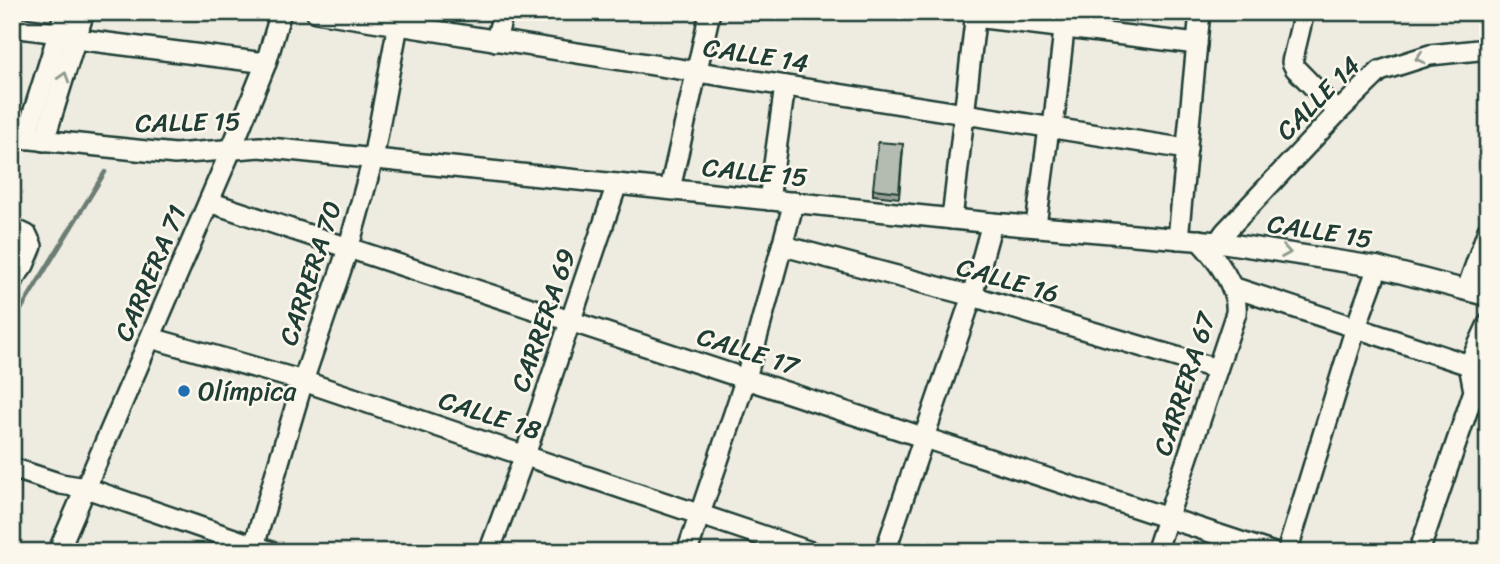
<svg xmlns="http://www.w3.org/2000/svg" width="1500" height="564" font-family="Sriracha,sans-serif">
	<style>
		.lines { fill: none; stroke-linecap: round; stroke-linejoin: round }
		.stream { stroke: #6c7d74; stroke-width: 4.5 }
		.minor-casing { stroke: #1f3d34; stroke-width: 24 }
		.minor { stroke: #fbf7ec; stroke-width: 19 }
		.wall { fill: #9ba197; stroke: #1f3d34; stroke-width: 2 }
		.building { fill: #b4bbb0; stroke: #1f3d34; stroke-width: 2 }
		.oneway { stroke: #8d9a90 }
		.poi-dot { fill: #1f6fb2; stroke: #fbf7ec; stroke-width: 2.5 }
		.labels { text-anchor: middle; dominant-baseline: central; stroke-width: 5; stroke-linejoin: round; paint-order: stroke }
		.street-label { font-size: 26px; fill: #1f3d34; stroke: #fbf7ec }
		.poi-label { font-size: 26px; fill: #1f3d34; stroke: #fbf7ec; text-anchor: start }
	</style>
	<rect width="100%" height="100%" fill="#eeece1"/>
	<filter id="ink" filterUnits="userSpaceOnUse"><feTurbulence type="fractalNoise" baseFrequency=".0143" numOctaves="2"/><feDisplacementMap in="SourceGraphic" scale="14" xChannelSelector="R" yChannelSelector="G"/><feConvolveMatrix kernelMatrix="1 2 1 2 8 2 1 2 1" color-interpolation-filters="sRGB"/></filter>
	<g filter="url(#ink)">
		<g class="lines">
			<path class="stream" d="M12,324L105,172"/>
			<defs>
				<g id="minor">
					<path d="M316,12L1187,149"/>
					<path d="M1304,12L1292,62L1295,68L1338,112"/>
					<path d="M975,17L1197,44"/>
					<path d="M12,27L59,33"/>
					<path d="M76,39L266,63"/>
					<path d="M496,41L503,12"/>
					<path d="M1053,128L1066,12"/>
					<path d="M12,137L175,154L260,147L992,223L1218,242L1378,267L1488,296"/>
					<path d="M25,139L65,12"/>
					<path d="M44,141L84,12"/>
					<path d="M670,189L710,12"/>
					<path d="M769,200L785,86"/>
					<path d="M209,202L1271,552"/>
					<path d="M952,219L976,12"/>
					<path d="M1036,225L1049,128"/>
					<path d="M12,228L27,235L32,246L24,265L12,281"/>
					<path d="M1178,239L1200,12"/>
					<path d="M1218,242L1225,232L1338,112L1380,71L1430,55L1488,49"/>
					<path d="M784,246L972,296L1217,369"/>
					<path d="M1232,287L1469,365"/>
					<path d="M1467,289L1488,230"/>
					<path d="M151,338L303,381L811,552"/>
					<path d="M12,468L61,484L86,488L272,552"/>
					<path d="M254,546L303,381L349,246L373,159L400,14"/>
					<path d="M58,552L231,150L266,63L281,12"/>
					<path d="M489,552L525,455L617,184"/>
					<path d="M687,552L746,378L794,202"/>
					<path d="M885,552L972,296L992,223"/>
					<path d="M1156,552L1236,313C1239,288 1216,258 1199,240"/>
					<path d="M1287,552L1356,327L1378,267"/>
					<path d="M1419,552L1474,391L1469,365L1488,324"/>
				</g>
			</defs>
			<use href="#minor" class="minor-casing"/>
			<use href="#minor" class="minor"/>
		</g>
		<path class="wall" d="M903,150L899,198L873,195V189Z"/>
		<path class="building" d="M878,142L903,144L899,192L873,189Z"/>
		<defs><path id="oneway-chevron" d="M-2-3.5L2.5 0L-2 3.5" fill="none" stroke-width="1.6" stroke-linecap="round" stroke-linejoin="round" transform="scale(1.75)"/></defs>
		<g class="oneway">
			<use href="#oneway-chevron" transform="translate(1420 58) rotate(165)"/>
			<use href="#oneway-chevron" transform="translate(64 77) rotate(-73)"/>
			<use href="#oneway-chevron" transform="translate(1286 252) rotate(9)"/>
		</g>
	</g>
	<circle class="poi-dot" cx="184" cy="391" r="7"/>
	<g class="labels">
		<g class="street-label">
			<text transform="translate(756 55) rotate(9)">CALLE 14</text>
			<text transform="translate(1318 98) rotate(-45)">CALLE 14</text>
			<text transform="translate(188 122) rotate(-1)">CALLE 15</text>
			<text transform="translate(755 172) rotate(6)">CALLE 15</text>
			<text transform="translate(1320 231) rotate(9)">CALLE 15</text>
			<text transform="translate(150 273) rotate(-67)">CARRERA 71</text>
			<text transform="translate(310 273) rotate(-72)">CARRERA 70</text>
			<text transform="translate(1008 280) rotate(16)">CALLE 16</text>
			<text transform="translate(543 320) rotate(-71)">CARRERA 69</text>
			<text transform="translate(748 351) rotate(18)">CALLE 17</text>
			<text transform="translate(1184 384) rotate(-72)">CARRERA 67</text>
			<text transform="translate(490 415) rotate(18)">CALLE 18</text>
		</g>
		<g class="poi-label">
			<text x="198" y="391">Olímpica</text>
		</g>
	</g>
	<rect width="1500" height="564" fill="none" stroke="#fbf7ec" stroke-width="42"/>
	<rect x="21" y="21" width="1458" height="522" fill="none" stroke="#1f3d34" stroke-width="2.5" filter="url(#ink)"/>
</svg>
